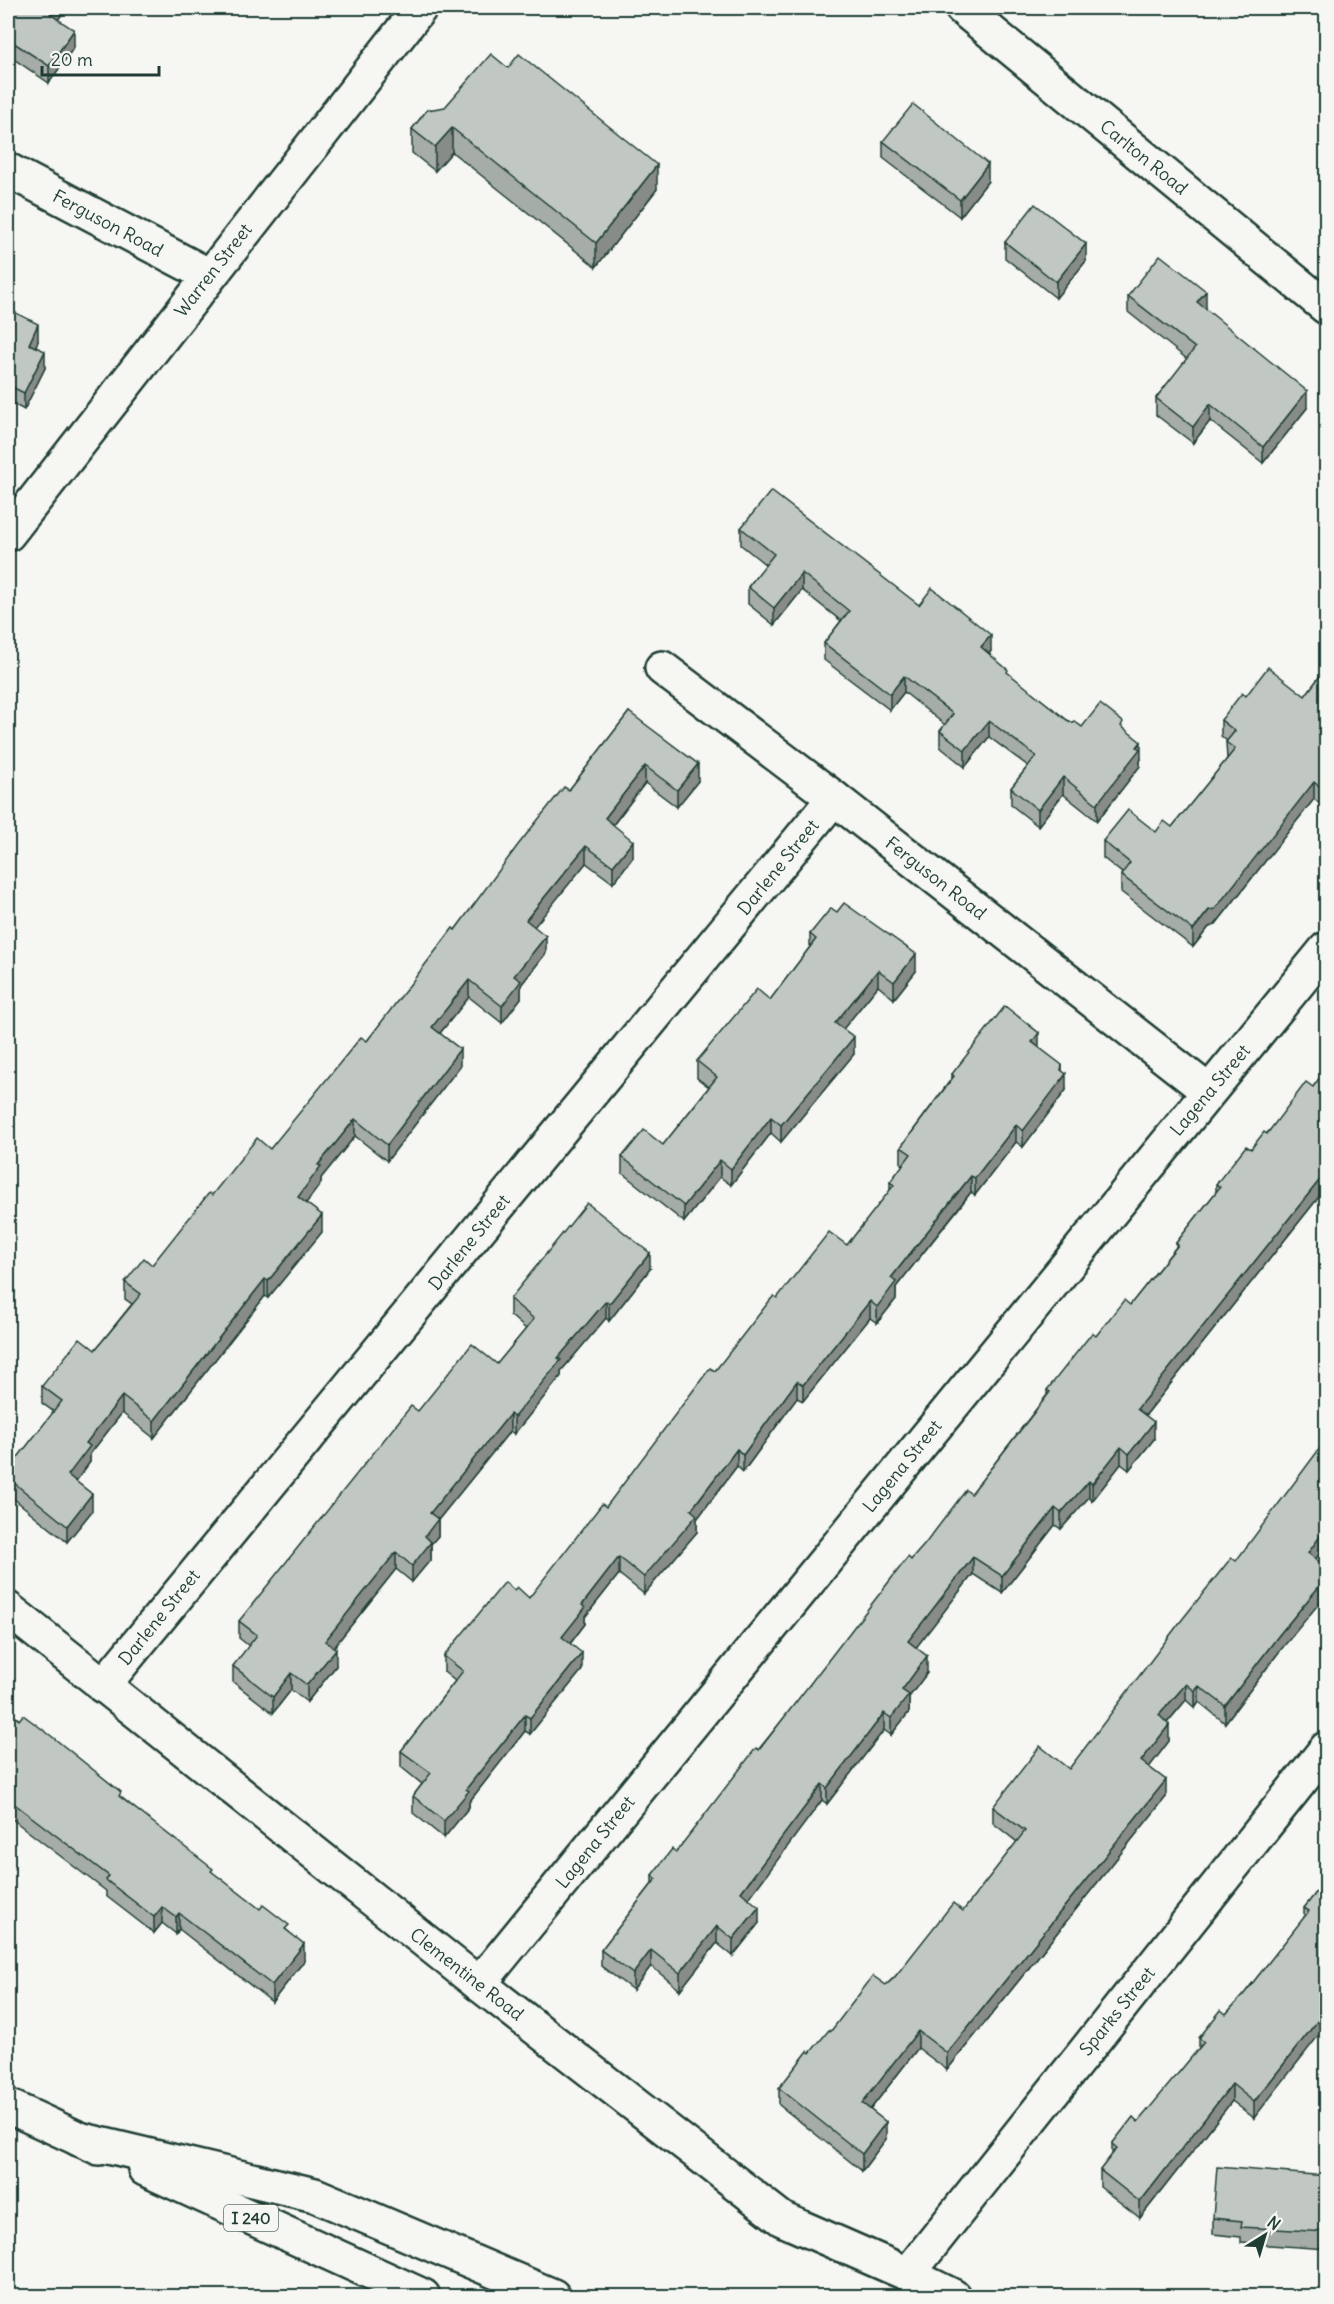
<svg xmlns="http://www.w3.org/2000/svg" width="1334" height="2304" font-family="Delius,sans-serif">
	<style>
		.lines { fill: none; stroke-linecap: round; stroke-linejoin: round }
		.minor-casing { stroke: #1f3d34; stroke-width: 38 }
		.highway-casing { stroke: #1f3d34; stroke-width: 38 }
		.minor { stroke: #f6f6f2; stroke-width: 33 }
		.highway { stroke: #f6f6f2; stroke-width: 33 }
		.wall { fill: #a6aca8; stroke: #1f3d34; stroke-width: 1.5 }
		.shaded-wall { fill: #878c88; stroke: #1f3d34; stroke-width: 1.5 }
		.building { fill: #c1c8c3; stroke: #1f3d34; stroke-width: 1.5 }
		.labels { text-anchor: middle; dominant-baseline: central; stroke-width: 4.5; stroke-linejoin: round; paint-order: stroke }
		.shield { fill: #f6f6f2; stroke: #60746d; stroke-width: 1.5 }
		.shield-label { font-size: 16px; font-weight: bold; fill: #1f3d34 }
		.street-label { font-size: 18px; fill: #1f3d34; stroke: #f6f6f2 }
	</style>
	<rect width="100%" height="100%" fill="#f6f6f2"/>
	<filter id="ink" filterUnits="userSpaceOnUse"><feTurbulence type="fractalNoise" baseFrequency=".0167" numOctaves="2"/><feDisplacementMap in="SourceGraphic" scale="12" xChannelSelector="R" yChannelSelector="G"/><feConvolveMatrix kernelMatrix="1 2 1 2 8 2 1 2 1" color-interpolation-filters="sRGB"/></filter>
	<g filter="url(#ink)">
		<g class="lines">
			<defs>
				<g id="minor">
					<path d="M962,8L1326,307"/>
					<path d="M8,170L208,275"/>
					<path d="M8,534L420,8"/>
					<path d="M662,668L834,798L1208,1091"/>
					<path d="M8,1609L479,1984L782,2219L908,2274L953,2296"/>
					<path d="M103,1686L834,798"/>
					<path d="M479,1984L1326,949"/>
					<path d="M908,2274L1326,1749"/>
				</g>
				<g id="highway">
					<path d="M8,2106L99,2148"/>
					<path d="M79,2139L315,2195L553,2296"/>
					<path d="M145,2169L423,2296"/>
				</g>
			</defs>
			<use href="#minor" class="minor-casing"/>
			<use href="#highway" class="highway-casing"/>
			<use href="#minor" class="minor"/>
			<use href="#highway" class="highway"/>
		</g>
		<g class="wall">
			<path d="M8,8H67L58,19L74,47L49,83L8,55Z"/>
			<path d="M427,110L657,189L596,267L452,152L435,171L412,153V129Z"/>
			<path d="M883,141L988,181L960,217L883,158Z"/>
			<path d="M1005,242L1086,261L1056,298L1005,258Z"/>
			<path d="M1128,296L1206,308L1205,309L1307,408L1263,463L1210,421L1193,443L1156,415V398L1187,359L1128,312Z"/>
			<path d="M8,309L38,341L36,347L45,368L24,410L8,401Z"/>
			<path d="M741,528L919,605L991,651L989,654L1008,674L1067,720L1082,727L1123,728L1141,759L1140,761V766L1097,821L1063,794L1038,826L1011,805V788L1028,766L989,737L965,767L940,747V731L945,725L904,692L890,710L824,660V643L841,621L802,590L774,625L748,604V587L766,565L741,545Z"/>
			<path d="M1326,668L1320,804L1314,799L1215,925L1209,927L1193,947L1121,892V875L1122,873L1103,858V841L1156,832L1172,827L1227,759L1226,742L1227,741L1221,736V720L1246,696H1305Z"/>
			<path d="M629,712L698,781L677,807L645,783L613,825L633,857L613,883L586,863L534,926L546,953L521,985V998L502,1023L469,997L440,1033L460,1066L387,1161L355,1136L321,1178V1183L306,1203L322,1232L268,1298L265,1296L154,1438L122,1413L90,1454V1462L76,1481L92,1511L67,1542L8,1494V1470L54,1412L42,1403V1386L95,1350L132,1304L125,1299V1282L152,1265L212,1195L270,1149L367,1041L455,930L569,790Z"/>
			<path d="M810,934L916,971L894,999L878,986L843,1029L854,1054L781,1142L771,1133L731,1185L720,1177L684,1222L622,1173V1157L663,1145L709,1087L697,1078V1061L770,1000L810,947Z"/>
			<path d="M1039,1048L1062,1070L1066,1090L1023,1147L1016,1142L975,1195L971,1192L959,1208L896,1287V1299L877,1323L870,1318L803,1401L797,1398L743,1472L737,1466L697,1519V1532L644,1594L619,1574L585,1617V1624L570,1644L582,1670L530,1734L525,1731L469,1802V1807L444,1838L413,1813V1796L422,1784L401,1767V1751L455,1681L444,1672V1656L514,1590L529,1598L606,1507L715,1371L777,1298L847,1245L890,1191V1182L903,1165L901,1164V1147L952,1078V1074Z"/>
			<path d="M1326,1069V1197L1322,1193L1145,1416L1154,1439L1129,1470L1121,1464L1092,1501L1089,1497L1061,1529L1055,1525L1002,1593L973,1574L916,1647L927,1673L909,1697V1712L891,1735L884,1730L827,1804L822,1800L748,1898L759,1923L733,1956L717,1943L680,1990L651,1966L633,1990L601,1966V1950L652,1884V1875L676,1852L911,1560L971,1494L1047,1395V1390L1096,1336L1130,1305L1176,1247V1243L1216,1192V1184L1313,1087Z"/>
			<path d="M650,1269L609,1321L606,1318L561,1371V1376L514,1434L510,1431L438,1520V1536L431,1544V1559L412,1582L396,1569L333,1648L336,1666L307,1702L291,1690L273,1713L233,1682V1666L249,1646L239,1638V1621L418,1411L497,1364L526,1329L510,1315V1299Z"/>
			<path d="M1326,1545L1316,1559L1279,1652L1225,1723L1199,1702L1195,1708L1186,1700L1167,1723L1169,1741L1149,1767L1166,1797L947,2070L918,2048L870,2110L886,2139L862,2171L779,2105V2088L810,2053L831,2031L886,1985L963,1911L1017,1842L993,1823V1807L1069,1769L1236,1561Z"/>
			<path d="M8,1711L121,1797L213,1873L289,1932L304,1961L272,2002L179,1929L176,1934L162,1923L154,1933L106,1896V1891L8,1816Z"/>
			<path d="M1326,1880L1254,2118L1232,2101L1140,2218L1100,2187V2170L1112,2155V2144L1138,2122L1157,2100L1199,2049V2038L1226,2014L1244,1994L1304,1918V1908Z"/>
			<path d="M1326,2176V2249L1241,2243V2237L1213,2234V2218Z"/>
		</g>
		<g class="shaded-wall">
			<path d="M55,8H67L50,30V14Z"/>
			<path d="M74,30V47L49,83V66Z"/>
			<path d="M452,128V152L435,171V147Z"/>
			<path d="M988,164V181L960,217V200Z"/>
			<path d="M657,165V189L596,267V243Z"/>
			<path d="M1086,244V261L1056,298V282Z"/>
			<path d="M1206,291V308L1197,319V302Z"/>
			<path d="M38,324V341L29,361V344Z"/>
			<path d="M45,351V368L24,410V393Z"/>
			<path d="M1307,391V408L1263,463V447Z"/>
			<path d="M1210,404V421L1193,443V427Z"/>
			<path d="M802,573V590L774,625V608Z"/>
			<path d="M991,635V651L981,664V647Z"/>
			<path d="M904,676V692L890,710V694Z"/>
			<path d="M989,721V737L965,767V750Z"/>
			<path d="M1141,742V759L1140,761V766L1097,821V804Z"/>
			<path d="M698,764V781L677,807V790Z"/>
			<path d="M645,766V783L605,835V818Z"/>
			<path d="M1063,777V794L1038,826V810Z"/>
			<path d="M1326,779V795L1320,804V787Z"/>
			<path d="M1314,782V799L1215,925L1209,927L1193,947V930Z"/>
			<path d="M633,841V857L613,883V866Z"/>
			<path d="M586,846V863L526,937V920Z"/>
			<path d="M546,936V953L521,985V998L502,1023V1006L514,976Z"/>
			<path d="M916,954V971L894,999V982Z"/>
			<path d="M878,970V986L835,1039V1023Z"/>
			<path d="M469,980V997L432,1043V1027Z"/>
			<path d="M1039,1033V1050L1032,1042Z"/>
			<path d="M854,1037V1054L781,1142V1125Z"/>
			<path d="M460,1049V1066L387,1161V1145Z"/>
			<path d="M1062,1065V1080L1066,1074V1090L1023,1147V1131L1061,1070Z"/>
			<path d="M771,1117V1133L731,1185V1169Z"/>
			<path d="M355,1119V1136L321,1178V1183L298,1214V1197L318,1165Z"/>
			<path d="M1016,1125V1142L975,1195V1178Z"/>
			<path d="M720,1160V1177L684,1222V1206Z"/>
			<path d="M971,1176V1192L896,1287V1299L877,1323V1307L891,1278Z"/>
			<path d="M1322,1177V1193L1137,1426V1409Z"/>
			<path d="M322,1215V1232L268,1298V1281Z"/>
			<path d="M650,1253V1269L609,1321V1304Z"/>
			<path d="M265,1279V1296L154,1438V1421Z"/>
			<path d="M606,1301V1318L561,1371V1376L514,1434V1417L558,1358Z"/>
			<path d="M870,1301V1318L803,1401V1385Z"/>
			<path d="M797,1381V1398L743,1472V1455Z"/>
			<path d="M122,1396V1413L90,1454V1462L68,1492V1475L86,1443Z"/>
			<path d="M510,1414V1431L438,1520V1536L431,1544V1559L412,1582V1566L425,1536L430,1513Z"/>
			<path d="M1154,1422V1439L1129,1470V1454Z"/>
			<path d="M1121,1447V1464L1092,1501V1484Z"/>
			<path d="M737,1449V1466L697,1519V1532L644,1594V1577L691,1510Z"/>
			<path d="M1089,1481V1497L1061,1529V1513Z"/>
			<path d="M92,1494V1511L67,1542V1526Z"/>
			<path d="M1055,1508V1525L1002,1593V1576Z"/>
			<path d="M1326,1528V1545L1308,1569V1553Z"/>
			<path d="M396,1552V1569L325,1658V1641Z"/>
			<path d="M619,1557V1574L585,1617V1624L562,1654V1637L582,1605Z"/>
			<path d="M973,1557V1574L908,1658V1641Z"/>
			<path d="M1326,1578V1595L1279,1652L1225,1723V1706L1279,1635Z"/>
			<path d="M336,1649V1666L307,1702V1685Z"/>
			<path d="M582,1653V1670L530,1734V1718Z"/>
			<path d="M927,1656V1673L909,1697V1712L891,1735V1718L902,1690Z"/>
			<path d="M291,1673V1690L273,1713V1697Z"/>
			<path d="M1186,1684V1700L1159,1732V1715Z"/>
			<path d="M1199,1686V1702L1195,1708V1691Z"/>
			<path d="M884,1713V1730L827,1804V1788Z"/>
			<path d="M525,1715V1731L469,1802V1807L444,1838V1821L466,1789Z"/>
			<path d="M1169,1725V1741L1141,1778V1761Z"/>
			<path d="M1166,1780V1797L947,2070V2053Z"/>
			<path d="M822,1784V1800L741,1909V1892Z"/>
			<path d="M162,1907V1923L154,1933V1917Z"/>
			<path d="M759,1907V1923L733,1956V1939Z"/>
			<path d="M179,1913V1929L176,1934V1917Z"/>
			<path d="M717,1926V1943L680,1990V1973Z"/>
			<path d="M304,1944V1961L272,2002V1985Z"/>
			<path d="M651,1950V1966L633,1990V1974Z"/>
			<path d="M1326,2010V2026L1254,2118V2102Z"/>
			<path d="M918,2031V2048L862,2120V2103Z"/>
			<path d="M1232,2084V2101L1140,2218V2202Z"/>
			<path d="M886,2122V2139L862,2171V2154Z"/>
		</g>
		<g class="building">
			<path d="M8,8H55L50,14L74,30L49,66L8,39Z"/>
			<path d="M491,54L508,68L519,54L657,165L596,243L452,128L435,147L412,129L427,110L445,107Z"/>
			<path d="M913,104L988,164L960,200L883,141Z"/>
			<path d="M1035,204L1086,244L1056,282L1005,242Z"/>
			<path d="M1160,255L1206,291L1197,302L1307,391L1263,447L1210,404L1193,427L1156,398L1195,348L1128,296Z"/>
			<path d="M8,309L38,324L29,344L45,351L24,393L8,385Z"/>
			<path d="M771,491L919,605L932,588L991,635L981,647L1008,670L1007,672L1067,720L1073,723L1074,721L1082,727L1100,704L1123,722L1121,726L1141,742L1137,747L1140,749L1097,804L1063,777L1038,810L1011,788L1036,756L989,721L965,750L940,731L953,714L904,676L890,694L824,643L849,611L802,573L774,608L748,587L774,554L741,528Z"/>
			<path d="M1268,667L1305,696L1326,668V779L1320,787L1314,782L1215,909L1209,910L1193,930L1121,875L1130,863L1103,841L1128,810L1156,832L1164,821L1172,827L1235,749L1226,742L1235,731L1221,720L1242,693L1246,696Z"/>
			<path d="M629,712L698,764L677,790L645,766L605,818L633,841L613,866L586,846L526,920L546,936L514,976L521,981L502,1006L469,980L432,1027L460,1049L387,1145L355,1119L318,1165L321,1166L298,1197L322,1215L268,1281L265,1279L154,1421L122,1396L86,1443L90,1446L68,1475L92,1494L67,1526L8,1478V1470L62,1401L42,1386L80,1338L95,1350L141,1294L125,1282L144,1258L152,1265L209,1193L212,1195L257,1138L270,1149L361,1037L367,1041L453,928L455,930L518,845L564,787L569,790Z"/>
			<path d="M844,903L916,954L894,982L878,970L835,1023L854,1037L781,1125L771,1117L731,1169L720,1160L684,1206L622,1157L644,1130L663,1145L717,1077L697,1061L757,989L770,1000L816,939L810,934L831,908L837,912Z"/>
			<path d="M1005,1006L1039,1033L1032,1042L1062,1065L1061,1070L1066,1074L1023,1131L1016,1125L975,1178L971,1176L959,1191L891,1278L896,1282L877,1307L870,1301L803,1385L797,1381L743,1455L737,1449L691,1510L697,1515L644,1577L619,1557L582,1605L585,1608L562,1637L582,1653L530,1718L525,1715L466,1789L469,1791L444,1821L413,1796L431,1773L401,1751L463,1671L444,1656L505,1582L514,1590L517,1587L529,1598L602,1504L606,1507L710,1368L715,1371L771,1299L774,1296L777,1298L829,1232L847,1245L894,1185L890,1182L911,1154L901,1147L954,1076L952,1074Z"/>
			<path d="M1326,1069V1180L1322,1177L1137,1409L1154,1422L1129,1454L1121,1447L1092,1484L1089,1481L1061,1513L1055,1508L1002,1576L973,1557L908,1641L927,1656L902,1690L909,1695L891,1718L884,1713L827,1788L822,1784L741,1892L759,1907L733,1939L717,1926L680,1973L651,1950L633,1974L601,1950L656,1879L652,1875L672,1849L676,1852L756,1748L759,1750L908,1557L911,1560L925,1544L966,1490L971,1494L1050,1392L1047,1390L1092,1333L1096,1336L1124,1300L1130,1305L1178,1245L1176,1243L1220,1187L1216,1184L1246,1146L1251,1149L1264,1132L1267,1134L1306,1082L1313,1087Z"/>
			<path d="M587,1203L650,1253L609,1304L606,1301L558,1358L561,1360L514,1417L510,1414L430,1513L438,1519L425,1536L431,1542L412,1566L396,1552L325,1641L336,1649L307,1685L291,1673L273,1697L233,1666L257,1635L239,1621L411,1406L418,1411L472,1344L497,1364L534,1319L510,1299Z"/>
			<path d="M1326,1440V1528L1308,1553L1326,1567V1578L1279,1635L1225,1706L1199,1686L1195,1691L1186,1684L1159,1715L1169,1725L1141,1761L1166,1780L947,2053L918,2031L862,2103L886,2122L862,2154L779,2088L808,2051L810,2053L829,2030L831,2031L873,1976L886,1985L894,1978L953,1903L963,1911L1025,1831L993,1807L1040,1746L1069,1769L1177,1626L1227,1563L1232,1558L1236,1561Z"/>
			<path d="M8,1711L19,1720L23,1715L50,1735L121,1792L119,1796L213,1869L211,1871L260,1909L263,1905L289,1925L285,1929L304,1944L272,1985L179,1913L176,1917L162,1907L154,1917L106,1880L109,1876L8,1799Z"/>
			<path d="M1326,1880V2010L1254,2102L1232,2084L1140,2202L1100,2170L1117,2148L1112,2144L1133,2117L1138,2122L1204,2042L1199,2038L1221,2010L1226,2014L1244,1994L1309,1911L1304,1908Z"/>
			<path d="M1217,2167L1326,2176V2232L1241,2227L1242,2221L1213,2218Z"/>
		</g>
	</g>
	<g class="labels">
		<rect class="shield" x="224" y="2205" width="54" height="26" rx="4.5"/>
		<g class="shield-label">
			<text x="251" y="2218">I 240</text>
		</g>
		<g class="street-label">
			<text transform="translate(1144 157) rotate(39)">Carlton Road</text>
			<text transform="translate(108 223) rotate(28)">Ferguson Road</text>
			<text transform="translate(213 270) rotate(-52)">Warren Street</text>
			<text transform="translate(778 867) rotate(-51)">Darlene Street</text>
			<text transform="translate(936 878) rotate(38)">Ferguson Road</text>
			<text transform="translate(1210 1090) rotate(-50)">Lagena Street</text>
			<text transform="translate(469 1242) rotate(-51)">Darlene Street</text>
			<text transform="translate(902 1466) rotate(-51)">Lagena Street</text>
			<text transform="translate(159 1617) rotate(-51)">Darlene Street</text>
			<text transform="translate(595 1842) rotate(-51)">Lagena Street</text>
			<text transform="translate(467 1974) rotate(38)">Clementine Road</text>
			<text transform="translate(1117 2011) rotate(-51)">Sparks Street</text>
		</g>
	</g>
	<rect width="1334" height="2304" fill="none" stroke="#f6f6f2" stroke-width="30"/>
	<rect x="15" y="15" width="1304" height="2274" fill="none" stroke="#1f3d34" stroke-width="2" filter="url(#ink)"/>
	<g transform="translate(1265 2235) rotate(37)" stroke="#f6f6f2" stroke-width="4.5" paint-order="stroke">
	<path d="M0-4.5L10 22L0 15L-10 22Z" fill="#1f3d34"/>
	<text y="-9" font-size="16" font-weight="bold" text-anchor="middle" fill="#1f3d34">N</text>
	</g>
	<path d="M42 66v9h117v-9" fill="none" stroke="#1f3d34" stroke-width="3"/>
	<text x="51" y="66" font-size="18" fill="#1f3d34" stroke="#f6f6f2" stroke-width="4.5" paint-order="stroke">20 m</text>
</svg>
